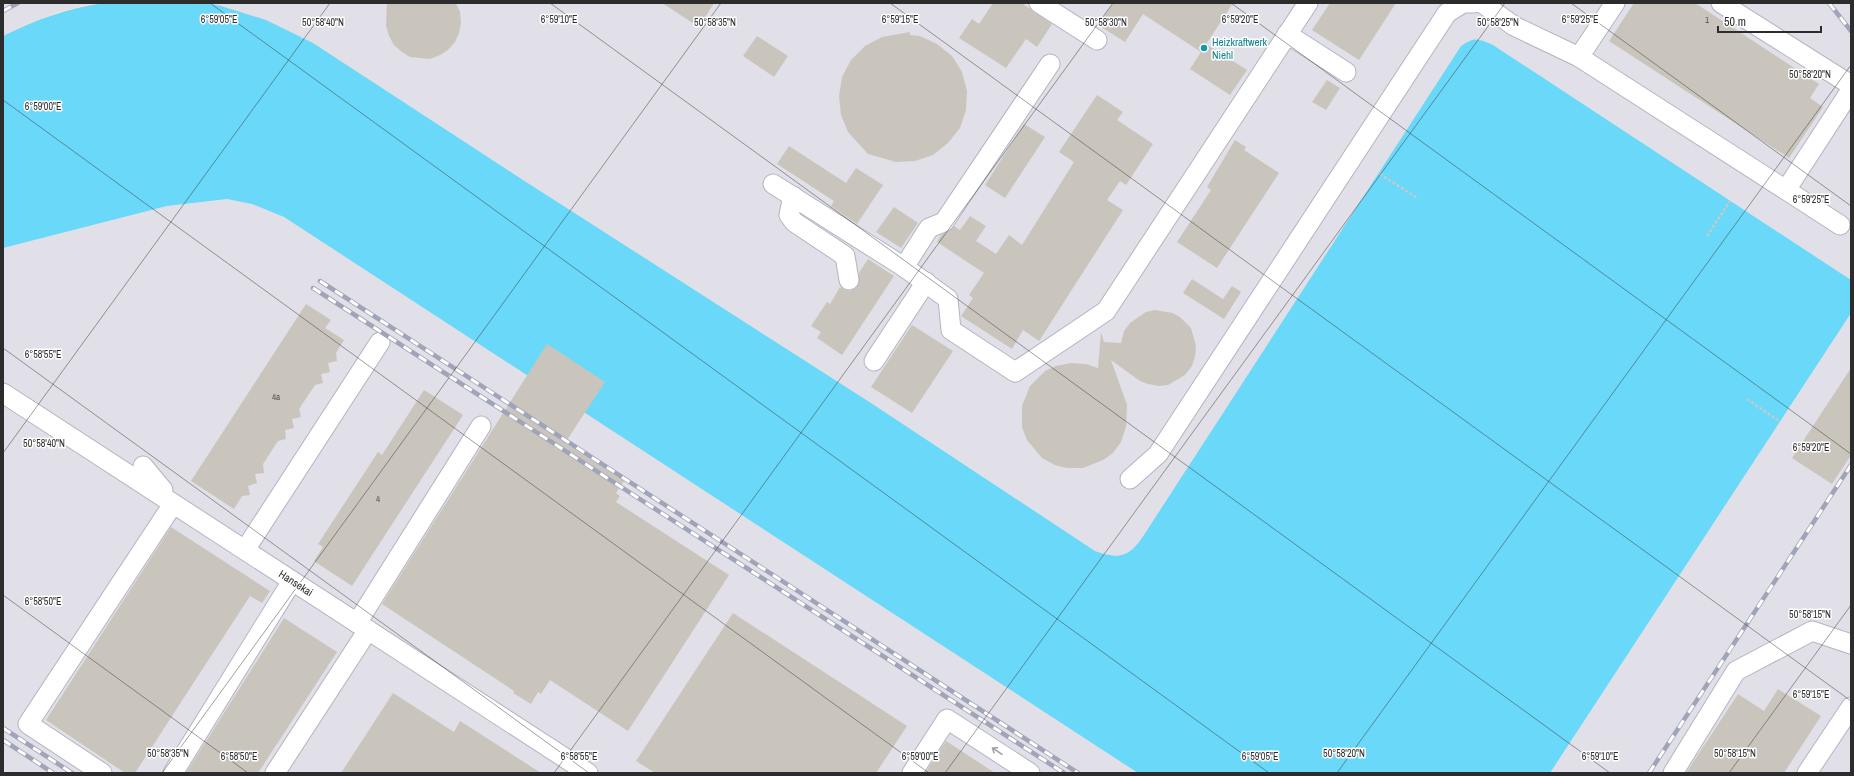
<svg xmlns="http://www.w3.org/2000/svg" width="1854" height="776" font-family="'Archivo Narrow',sans-serif">
	<style>
		.industrial { fill: #e1dfe7 }
		.water { fill: #6ad8f8 }
		.building { fill: #cac5bc }
		.lines { fill: none; stroke-linecap: round; stroke-linejoin: round }
		.minor-casing { stroke: #b2b5c1; stroke-width: 21 }
		.path { stroke: #c8c8c8; stroke-width: 2.5; stroke-dasharray: 3 2; stroke-linecap: butt }
		.minor { stroke: #fff; stroke-width: 19 }
		.rail-casing { stroke: #a0a4b8; stroke-width: 4.5 }
		.rail { stroke: #fff; stroke-width: 3; stroke-dasharray: 9; stroke-linecap: butt }
		.oneway { stroke: #a0a0a0 }
		.ticks { fill: none; stroke: #2c2c2c; stroke-width: 1; stroke-opacity: 0.45 }
		.culture-dot { fill: #0f9aa8; stroke: #fff; stroke-width: 1.5 }
		.labels { text-anchor: middle; dominant-baseline: central; stroke-width: 3; stroke-linejoin: round; paint-order: stroke }
		.number-label { font-size: 9px; fill: #545250 }
		.culture-label { font-size: 11px; fill: #0d838f; stroke: #fff; text-anchor: start }
		.street-label { font-size: 11px; fill: #2c2c2c; stroke: #fff }
		.ticks-label { font-size: 10px; text-anchor: middle; fill: #2c2c2c; stroke: #fff; stroke-width: 3; stroke-linejoin: round; paint-order: stroke }
	</style>
	<rect width="100%" height="100%" fill="#efe7de"/>
	<g class="industrial">
		<path d="M3,3H104L86,5L56,13L22,26L3,36Z"/>
		<path d="M206,3H1851V280L1493,45L1479,39L1470,40L1461,46L1142,538L1134,549L1122,555L1109,556L1095,551L871,403L523,180L313,43Z"/>
		<path d="M227,199L252,204L284,217L1138,773H9L3,769V248L167,206Z"/>
		<path d="M1851,313V773H1550L1779,421Z"/>
	</g>
	<path class="water" d="M104,3H206L221,6L266,20L313,43L523,180L871,403L1095,551C1117,559 1128,558 1142,538L1461,46C1475,36 1479,39 1493,45L1851,280V313L1550,773H1138L284,217L252,204L227,199L167,206L3,248V36C35,20 68,8 104,3Z"/>
	<g class="building">
		<path d="M387,3H456L460,12L461,23L459,33L455,42L448,50L440,55L430,59L410,57L402,52L394,45L389,36L386,26Z"/>
		<path d="M662,3H714L699,27Z"/>
		<path d="M993,3H1022L1052,24L1037,47L1026,39L1006,68L959,38L972,19L979,24Z"/>
		<path d="M1113,3H1233L1205,46L1206,44L1247,70L1230,95L1190,69L1201,52L1143,14L1125,42L1098,25Z"/>
		<path d="M1330,3H1396L1359,60L1312,30Z"/>
		<path d="M1634,3H1695L1819,84L1810,98L1823,107L1789,158L1609,41Z"/>
		<path d="M910,32V35L920,36L937,44L952,56L962,72L967,91L966,110L960,128L948,143L933,155L915,161L896,162L868,154L848,132L841,115L839,96L842,77L851,60L865,46L882,37Z"/>
		<path d="M757,36L788,56L774,77L743,56Z"/>
		<path d="M1327,80L1340,88L1326,110L1312,102Z"/>
		<path d="M1097,95L1123,112L1117,120L1153,144L1126,185L1120,181L1107,200L1123,210L1039,341L1023,330L1012,349L961,316L973,298L969,295L984,273L937,242L941,235L948,232L954,226L960,230L970,216L986,226L976,241L996,254L1009,235L1022,245L1074,162L1059,152Z"/>
		<path d="M1024,124L1045,137L1005,198L985,185Z"/>
		<path d="M1235,140L1246,147L1244,150L1279,173L1217,268L1177,242L1211,190L1207,187Z"/>
		<path d="M789,146L846,183L856,168L883,185L857,224L831,206L834,201L777,164Z"/>
		<path d="M894,207L918,223L901,248L876,232Z"/>
		<path d="M868,259L894,276L842,355L817,338L821,332L811,326L827,302L830,304L840,287L845,290L850,291L856,288L859,283V273Z"/>
		<path d="M1192,279L1223,299L1232,286L1241,292L1224,319L1183,293Z"/>
		<path d="M306,304L331,320L325,328L344,340L336,353L337,361L328,363L330,372L321,374L323,383L315,385L299,409L301,417L292,419L294,428L285,430L286,439L278,441L263,464L264,473L255,474L257,483L248,486L250,495L242,496L234,509L191,481Z"/>
		<path d="M1155,310L1173,313L1181,318L1191,328L1196,346L1195,356L1192,366L1185,375L1168,385L1159,386L1148,384L1140,381L1111,360L1127,405L1126,427L1121,442L1113,453L1103,460L1083,468H1067L1055,465L1042,458L1027,440L1022,427V406L1030,386L1045,371L1056,366L1071,363L1086,364L1098,368L1101,332L1104,342L1121,343L1124,331L1130,323L1146,312Z"/>
		<path d="M912,325L953,351L912,413L871,387Z"/>
		<path d="M547,344L605,382L565,443L624,481L616,493L620,496L616,502L729,575L628,731L550,680L541,694L538,692L531,704L513,693L514,691L382,604Z"/>
		<path d="M1851,368V455L1832,484L1792,458Z"/>
		<path d="M424,390L463,415L352,586L314,561L323,547L318,544L378,452L382,455Z"/>
		<path d="M171,527L270,591L262,603L250,596L135,773H125L46,720Z"/>
		<path d="M733,613L907,726L876,773H655L636,761Z"/>
		<path d="M284,618L337,652L258,773H186Z"/>
		<path d="M1778,689L1821,716L1784,773H1686L1738,694L1764,711Z"/>
		<path d="M393,693L454,732L460,721L541,773H341Z"/>
		<path d="M946,741L995,773H925Z"/>
	</g>
	<g class="lines">
		<defs>
			<g id="minor">
				<path d="M1039,3L1097,40"/>
				<path d="M1482,3L1514,26L1579,57"/>
				<path d="M1615,3L1579,57L1786,190L1851,90"/>
				<path d="M1721,3L1851,85"/>
				<path d="M1287,34L1346,72"/>
				<path d="M1050,64L944,222L929,228L904,267L948,299L951,330L1015,372L1106,311L1308,3"/>
				<path d="M773,184L904,267"/>
				<path d="M1786,190L1840,225"/>
				<path d="M793,196L789,215L794,222L845,256L849,280"/>
				<path d="M874,361L926,282"/>
				<path d="M3,393L588,773"/>
				<path d="M143,466L163,490"/>
				<path d="M1130,479L1158,454L1447,13L1463,3H1474"/>
				<path d="M245,550L380,342"/>
				<path d="M357,623L481,426"/>
				<path d="M102,773L28,724L173,504"/>
				<path d="M173,773L292,581"/>
				<path d="M275,773L368,630"/>
				<path d="M912,773L947,719L1030,773"/>
				<path d="M1673,773L1736,671L1812,631L1851,644"/>
				<path d="M1807,773L1851,707"/>
			</g>
		</defs>
		<use href="#minor" class="minor-casing"/>
		<g class="path">
			<path d="M1380,174L1417,198"/>
			<path d="M1707,236L1730,201"/>
			<path d="M1747,399L1779,421"/>
		</g>
		<use href="#minor" class="minor"/>
		<defs>
			<g id="rail">
				<path d="M1829,3L1851,31"/>
				<path d="M3,11L18,3"/>
				<path d="M320,281L1078,773"/>
				<path d="M313,288L1064,773"/>
				<path d="M3,728L72,773"/>
				<path d="M3,740L53,773"/>
				<path d="M1649,773L1851,465"/>
			</g>
		</defs>
		<use href="#rail" class="rail-casing"/>
		<use href="#rail" class="rail"/>
	</g>
	<defs><path id="oneway-shaft" d="M-6 0H5M1.5-3L5.5 0L1.5 3" fill="none" stroke-width="1.6" stroke-linecap="round" stroke-linejoin="round"/></defs>
	<use class="oneway" href="#oneway-shaft" transform="translate(997 751) rotate(-146)"/>
	<path class="ticks" d="M210,3L1269,773M550,3L1610,773M890,3L1851,701M1231,3L1851,454M1571,3L1851,206M3,100L929,773M3,348L589,773M3,453L330,3M3,595L248,773M162,773L721,3M554,773L1113,3M945,773L1505,3M1337,773L1851,65M1729,773L1851,605"/>
	<circle class="culture-dot" cx="1204" cy="48" r="4"/>
	<g class="labels">
		<g class="number-label">
			<text x="1707" y="20">1</text>
			<text x="276" y="397">4a</text>
			<text x="378" y="499">4</text>
		</g>
		<g class="culture-label">
			<text x="1212" y="42">Heizkraftwerk<tspan x="1212" dy="13">Niehl</tspan></text>
		</g>
		<g class="street-label">
			<text transform="translate(296 583) rotate(33)">Hansekai</text>
		</g>
	</g>
	<g class="ticks-label">
		<text x="219" y="23">6°59'05"E</text>
		<text x="559" y="23">6°59'10"E</text>
		<text x="900" y="23">6°59'15"E</text>
		<text x="1240" y="23">6°59'20"E</text>
		<text x="1580" y="23">6°59'25"E</text>
		<text x="323" y="26">50°58'40"N</text>
		<text x="715" y="26">50°58'35"N</text>
		<text x="1106" y="26">50°58'30"N</text>
		<text x="1498" y="26">50°58'25"N</text>
		<text x="1810" y="78">50°58'20"N</text>
		<text x="43" y="110">6°59'00"E</text>
		<text x="1811" y="203">6°59'25"E</text>
		<text x="43" y="358">6°58'55"E</text>
		<text x="44" y="447">50°58'40"N</text>
		<text x="1811" y="451">6°59'20"E</text>
		<text x="43" y="605">6°58'50"E</text>
		<text x="1810" y="618">50°58'15"N</text>
		<text x="1811" y="698">6°59'15"E</text>
		<text x="168" y="757">50°58'35"N</text>
		<text x="1344" y="757">50°58'20"N</text>
		<text x="1735" y="757">50°58'15"N</text>
		<text x="239" y="760">6°58'50"E</text>
		<text x="579" y="760">6°58'55"E</text>
		<text x="920" y="760">6°59'00"E</text>
		<text x="1260" y="760">6°59'05"E</text>
		<text x="1600" y="760">6°59'10"E</text>
	</g>
	<rect width="1854" height="776" fill="none" stroke="#2c2c2c" stroke-width="8"/>
	<path d="M1718 26v6h103v-6" fill="none" stroke="#2c2c2c" stroke-width="2"/>
	<text x="1724" y="26" font-size="12" fill="#2c2c2c" stroke="#ffffff" stroke-width="3" paint-order="stroke">50 m</text>
</svg>
